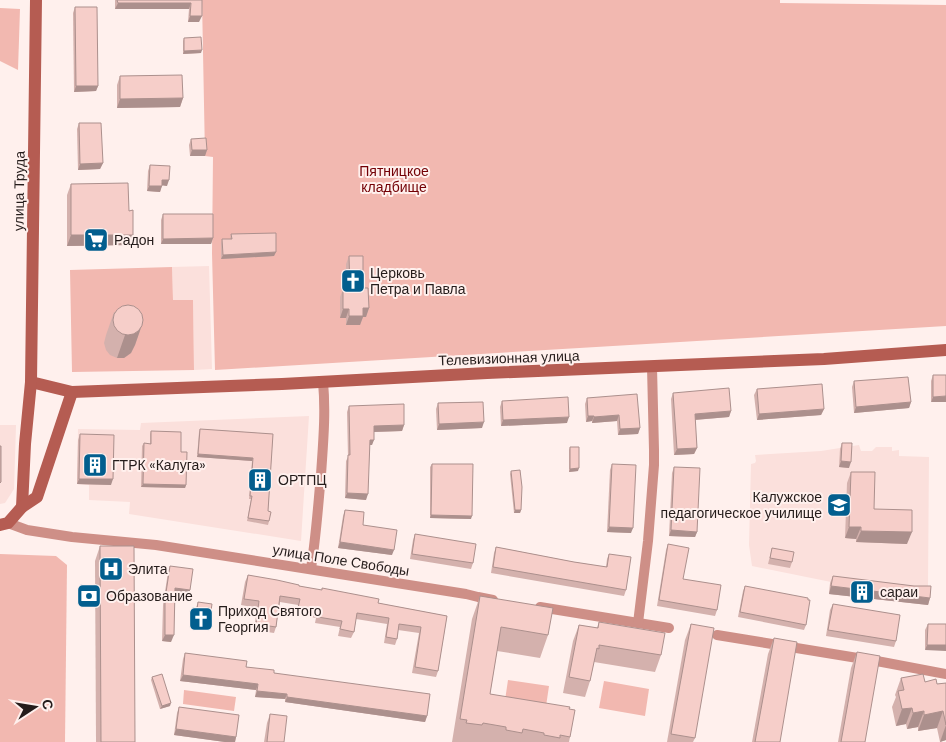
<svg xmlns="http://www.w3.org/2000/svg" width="946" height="742" font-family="'DM Sans',sans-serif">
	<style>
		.built { fill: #fbe0dc }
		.green { fill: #f2b8b0 }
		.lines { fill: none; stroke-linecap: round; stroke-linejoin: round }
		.street { stroke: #ce8f87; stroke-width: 10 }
		.secondary { stroke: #b55c52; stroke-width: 12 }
		.wall { fill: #d4b1ad }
		.shaded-wall { fill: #ac908d }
		.building { fill: #f6cec9; stroke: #ac908d }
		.labels { text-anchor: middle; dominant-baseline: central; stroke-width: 4; stroke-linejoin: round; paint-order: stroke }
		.park-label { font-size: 14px; fill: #730005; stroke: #fff0ed }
		.street-label { font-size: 14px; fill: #251c1b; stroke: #fff0ed }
		.poi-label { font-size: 14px; fill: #251c1b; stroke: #fff0ed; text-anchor: start }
	</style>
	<rect width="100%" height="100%" fill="#fff0ed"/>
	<g class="built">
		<path d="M209,266L212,369L194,370L193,300H173L172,267Z"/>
		<path d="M309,416L301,541L129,514L130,502L89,500V485L77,484L78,429L140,430L141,423Z"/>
		<path d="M0,425H16L14,489L5,503L0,504Z"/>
		<path d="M859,445L861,451H872L876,447H892V451L899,450V456L929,457L928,586L924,592L836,583L752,566L749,545L751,464L755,463L756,461L755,455L821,451Z"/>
	</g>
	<g class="green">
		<path d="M202,0H780V3L946,5V326L215,370L212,253L213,157L205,156Z"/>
		<path d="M0,8L20,9L18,70L0,61Z"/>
		<path d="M172,267L173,300H193L194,370L72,372L70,270Z"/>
		<path d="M0,554L56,556L67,565L65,742H0Z"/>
		<path d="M508,680L549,686L545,713L504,707Z"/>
		<path d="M604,681L649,689L645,716L599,708Z"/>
		<path d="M184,690L236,697L234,711L183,704Z"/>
	</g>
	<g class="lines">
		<g class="street">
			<path d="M8,523L27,530L72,537L156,545L466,594L478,597L493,600"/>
			<path d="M311,568C316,538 318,506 321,475C323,444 326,413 323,382"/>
			<path d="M540,607L669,628"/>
			<path d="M638,623L648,541L654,465V450L652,367"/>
			<path d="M717,635L882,662L946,674"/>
		</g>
		<g class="secondary">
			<path d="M31,382L72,392L282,384L487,373L824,359L946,350"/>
			<path d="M22,507L25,444L31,382L36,0"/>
			<path d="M0,525L8,523L22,507L37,497L72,392"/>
		</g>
	</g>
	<g class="wall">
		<path d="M115,0H202L199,22H188L189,9H115Z"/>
		<path d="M75,7L98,86L96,91L74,92L73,13Z"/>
		<path d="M184,38L201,53L183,54V41Z"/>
		<path d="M120,76L183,98L180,107L117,108V85Z"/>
		<path d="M79,123L103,163L100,169L78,170L77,129Z"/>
		<path d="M191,139L207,150L205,156H190L189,145Z"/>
		<path d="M150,165L167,186L162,185L160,192L147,191L148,171Z"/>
		<path d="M71,184L129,211L133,235L129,245L67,246V195Z"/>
		<path d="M163,214L213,238L211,244H161V220Z"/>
		<path d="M231,234L276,252L274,256L221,259V243L222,239H230Z"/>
		<path d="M349,256L363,288L369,308L366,317H363L360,325H346V318H340V297L343,289H346V264Z"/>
		<path d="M114,312L143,322L135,345L131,353L124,358H117L110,355L106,350L104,343L106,335Z"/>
		<path d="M933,375H946L931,402V381Z"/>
		<path d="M854,381L911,402L909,408L854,413L852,387Z"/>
		<path d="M757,389L824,409L821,415L757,420L754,395Z"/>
		<path d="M673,393L731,411L729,417L695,420L697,448L694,454L674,455L671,399Z"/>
		<path d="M587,398L640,428L638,434L618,435L617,421L592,423V421L586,422L585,404Z"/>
		<path d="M502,401L567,423L501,426L500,407Z"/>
		<path d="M438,403L482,428L437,430L436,409Z"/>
		<path d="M349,406L404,425L402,431L374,432L372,445H370L366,500L345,498L346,461L348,457L347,412Z"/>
		<path d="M200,429L273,434L268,511L269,521L268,525L247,521L251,499H249L252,461L197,457L199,432Z"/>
		<path d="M151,431L181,452L186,485L185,488L141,487L142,446L144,443L150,444V434Z"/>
		<path d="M80,434L111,485L77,484L78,440Z"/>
		<path d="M842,443L849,468L839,467L840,449Z"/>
		<path d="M570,447L578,471L569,472V450Z"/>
		<path d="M432,464L471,519L430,518V467Z"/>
		<path d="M612,464L631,533L607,532L610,470Z"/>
		<path d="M674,467L697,532L695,537L669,536L672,473Z"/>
		<path d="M511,471L521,510L520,513H514L510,474Z"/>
		<path d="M851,472L874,509L907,544L856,542V539L845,538L847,483Z"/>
		<path d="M345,510L363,525L392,555L338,548L343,516Z"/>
		<path d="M415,534L473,563L471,569L410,559L413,540Z"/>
		<path d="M668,544L683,579L717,610L715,616L657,606L666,550Z"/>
		<path d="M100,546L135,742H96L95,561Z"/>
		<path d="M496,547L574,562L606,567L607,559L609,554L626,590L624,596L491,573L494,553Z"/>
		<path d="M772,548L792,562L790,568L768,564Z"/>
		<path d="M170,566L190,590L188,596L175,595L171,642L162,641L163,605L168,572Z"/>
		<path d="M248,575L299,586L378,603L447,616L438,671L436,677L412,673L419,633L398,630L397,639L395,645L384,643L387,624L356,619L354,632L351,638L338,636L340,627L315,623L316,618L296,614L298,605L280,602L276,627L274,633L254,630L257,608L241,605L245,582Z"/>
		<path d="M833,576L930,598L928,605L829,594L830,583Z"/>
		<path d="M745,586L806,625L804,630L738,617L743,591Z"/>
		<path d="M480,596L548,635L540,658L497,651L490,694L569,709L570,737L569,742H452L472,619Z"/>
		<path d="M198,602L207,630L193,628L196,608Z"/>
		<path d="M833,604L896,641L894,647L826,636L830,610Z"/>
		<path d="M599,622L661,655L655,672L594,662L590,681L585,697L563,693L573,641L579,625L597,628Z"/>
		<path d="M691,624L695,738L693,742H667L685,640Z"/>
		<path d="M928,624H946L925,650V630Z"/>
		<path d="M774,638L780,742H752L768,654Z"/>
		<path d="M857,652L865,742H838L851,668Z"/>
		<path d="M185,653L274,673L427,716L425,722L285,702V699L255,697L256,690L180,681L183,659Z"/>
		<path d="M152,677L170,706L160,709L151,680Z"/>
		<path d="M901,678L937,684L946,683V740L940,742L937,728L918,731V727L907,729L906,724L896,726L892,707L896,697L895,695Z"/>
		<path d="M179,707L236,737L235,742H225L174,735L177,713Z"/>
		<path d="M270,714L284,742H264L267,723Z"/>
	</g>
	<g class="shaded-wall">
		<path d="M118,3H191L189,9H115Z"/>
		<path d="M190,16H202L199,22H188Z"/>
		<path d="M202,50L201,53L183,54L184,51Z"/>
		<path d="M76,86H98L96,91L74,92Z"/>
		<path d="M183,98L180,107L117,108L120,99Z"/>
		<path d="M192,150H207L205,156H190Z"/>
		<path d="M103,163L100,169L78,170L80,164Z"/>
		<path d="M162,180H169L167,186L160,185Z"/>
		<path d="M149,186H162L160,192L147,191Z"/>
		<path d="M71,235H133L129,245L67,246Z"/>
		<path d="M213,238L211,244H161L163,239Z"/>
		<path d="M276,252L274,256L221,259L223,255Z"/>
		<path d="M363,308H369L366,317H363L360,325H346L349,316Z"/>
		<path d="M343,309H349L346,318H340Z"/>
		<path d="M143,322L135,345L131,353L124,358H117L125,335Z"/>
		<path d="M946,396V402H931L933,397Z"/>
		<path d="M911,402L909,408L854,413L856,407Z"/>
		<path d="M824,409L821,415L757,420L759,414Z"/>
		<path d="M731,411L729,417L693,420L695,414Z"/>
		<path d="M619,415L617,421L592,423L594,417Z"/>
		<path d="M588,416H594L592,421L586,422Z"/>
		<path d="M569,417L567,423L501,426L503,420Z"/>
		<path d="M484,422L482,428L437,430L439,424Z"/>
		<path d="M404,425L402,431L372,432L374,426Z"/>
		<path d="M640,428L638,434L618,435L620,429Z"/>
		<path d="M370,440H374L372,445H368Z"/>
		<path d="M697,448L694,454L674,455L677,449Z"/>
		<path d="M198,454L253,458L252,461L197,457Z"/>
		<path d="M841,461L851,462L849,468L839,467Z"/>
		<path d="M579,468L578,471L569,472L570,469Z"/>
		<path d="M79,479H113L111,485L77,484Z"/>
		<path d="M143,484L186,485L185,488L141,487Z"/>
		<path d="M347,493L368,494L366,500L345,498Z"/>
		<path d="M515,510H521L520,513H514Z"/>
		<path d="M431,515L472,516L471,519L430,518Z"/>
		<path d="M609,527L633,528L631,533L607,532Z"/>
		<path d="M849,527H861L856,539L845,538Z"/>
		<path d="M671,530L697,532L695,537L669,536Z"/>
		<path d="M861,531L912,532L907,544L856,542Z"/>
		<path d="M340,542L394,550L392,555L338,548Z"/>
		<path d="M831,586L930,598L928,605L829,594Z"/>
		<path d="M175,588L190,590L188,596L173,594Z"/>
		<path d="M195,623L209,624L207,630L193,628Z"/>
		<path d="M165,635H174L171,642L162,641Z"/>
		<path d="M927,645H946V651L925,650Z"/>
		<path d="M183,675L258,684L256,690L180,681Z"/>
		<path d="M257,691L287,694L285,699L255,697Z"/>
		<path d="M287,697L427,716L425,722L285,702Z"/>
		<path d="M171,703L170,706L160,709L162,706Z"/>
		<path d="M912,708L906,724L896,726L902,709Z"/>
		<path d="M924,711L918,727L907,729L913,713Z"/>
		<path d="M943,711L937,728L918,731L924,715Z"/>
		<path d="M946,725V740L940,742Z"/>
		<path d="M176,729L236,737L235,742H225L174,735Z"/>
	</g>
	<g class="building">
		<path d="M117,0H202V16H190L191,3H118Z"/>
		<path d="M75,7H97L98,86H76Z"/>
		<path d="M201,37L202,50L184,51V38Z"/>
		<path d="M182,75L183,98L120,99V76Z"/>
		<path d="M79,123H101L103,163L80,164Z"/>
		<path d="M206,138L207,150H192L191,139Z"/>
		<path d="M150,165L170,166L169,180H162V186H149Z"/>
		<path d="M128,183L129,211L133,210V235H71V184Z"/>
		<path d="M163,214H213V238L163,239Z"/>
		<path d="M276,233V252L223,255L222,239H232L231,234Z"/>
		<path d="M349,256H363V288H368L369,308H363V316H349V309H343V289H350Z"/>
		<circle cx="128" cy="320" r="15"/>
		<path d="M933,375H946V396L933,397Z"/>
		<path d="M908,377L911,402L856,407L854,381Z"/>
		<path d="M822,384L824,409L759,414L757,389Z"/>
		<path d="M729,388L731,411L695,414L697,448L677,449L673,393Z"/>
		<path d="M637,394L640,428L620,429L619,415L594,417V416H588L587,398Z"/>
		<path d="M568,397L569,417L503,420L502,401Z"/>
		<path d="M483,402L484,422L439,424L438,403Z"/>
		<path d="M404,404V425L374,426V440H370L368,494L347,493L348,455H350L349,406Z"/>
		<path d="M200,429L273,434L268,511L271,512L269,521L248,518L252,496H250L253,458L198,454Z"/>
		<path d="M151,431L181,432V452H187L186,485L143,484L144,443L151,444Z"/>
		<path d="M80,434L114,435L113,479H79Z"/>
		<path d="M842,443H852L851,462L841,461Z"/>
		<path d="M0,446H1V482L0,483Z"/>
		<path d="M570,447H579V468L570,469Z"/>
		<path d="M432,464H473L472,516L431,515Z"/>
		<path d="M612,464L636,465L633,528L609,527Z"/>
		<path d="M674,467L700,468L697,532L671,530Z"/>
		<path d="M520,470L522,487L521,510H515L511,471Z"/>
		<path d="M851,472H875L874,509L912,510V532L861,531V527H849Z"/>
		<path d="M345,510L364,512L363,525L397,530L394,550L340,542Z"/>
		<path d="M415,534L476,544L473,563L412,554Z"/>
		<path d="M668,544L689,548L683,579L721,585L717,610L659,600Z"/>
		<path d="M100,546H134L135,742H101Z"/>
		<path d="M496,547L574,562L607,567L609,554L631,557L626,590L493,567Z"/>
		<path d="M772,548L794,552L792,562L770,558Z"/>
		<path d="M170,566L193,569L190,590L175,588L174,635H165V599Z"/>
		<path d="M248,575L277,580L299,585V586L322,590V588L379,599L378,603L447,616L438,671L415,667L421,627L399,624L397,639L386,637L389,618L357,613L354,632L340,629L342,621L318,617V612L298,608L300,599L280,596L276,627L256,624L259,601L244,599Z"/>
		<path d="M833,576L914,586H931L930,598L831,586Z"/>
		<path d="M745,586L808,598V600H810L806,625L740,612Z"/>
		<path d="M480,596L553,608L548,635L501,627L490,694L570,707L569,709L575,710L570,737L560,735V738L544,735V733L523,729L522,733L506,730V727L483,723L482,725L466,723L467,720L460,719Z"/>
		<path d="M198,602L212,604L209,624L195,623Z"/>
		<path d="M833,604L900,615L896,641L828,630Z"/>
		<path d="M599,622L665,633L661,655L599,645V649L597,648L590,681L569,677L579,625L598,628Z"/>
		<path d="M691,624L714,628L695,738L671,734Z"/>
		<path d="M928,624H946V645H927Z"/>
		<path d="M774,638L797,642L780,742H755Z"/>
		<path d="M857,652L880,656L865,742H841Z"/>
		<path d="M185,653L247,661L246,667L274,670V673L430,694L427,716L287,697V694L257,691L258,684L183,675Z"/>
		<path d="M162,674L171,703L162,706L152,677Z"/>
		<path d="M923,674L925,682L936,679L937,684L946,683V725L943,711L924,715V711L913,713L912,708L902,709L898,691L904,690L901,678Z"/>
		<path d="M179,707L239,715L236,737L176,729Z"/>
		<path d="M270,714L287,716L284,742H267Z"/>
	</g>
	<defs>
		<symbol id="supermarket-square" viewBox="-11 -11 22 22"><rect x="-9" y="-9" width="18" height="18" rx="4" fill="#025e8e" stroke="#fff0ed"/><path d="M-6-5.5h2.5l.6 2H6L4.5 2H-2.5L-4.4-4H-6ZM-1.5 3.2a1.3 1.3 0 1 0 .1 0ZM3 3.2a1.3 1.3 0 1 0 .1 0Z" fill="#fff"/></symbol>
		<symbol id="church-square" viewBox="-11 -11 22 22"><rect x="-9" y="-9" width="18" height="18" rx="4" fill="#025e8e" stroke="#fff0ed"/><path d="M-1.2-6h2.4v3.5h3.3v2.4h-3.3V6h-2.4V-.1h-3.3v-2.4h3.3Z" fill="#fff"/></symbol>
		<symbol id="building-square" viewBox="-11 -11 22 22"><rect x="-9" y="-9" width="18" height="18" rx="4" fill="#025e8e" stroke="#fff0ed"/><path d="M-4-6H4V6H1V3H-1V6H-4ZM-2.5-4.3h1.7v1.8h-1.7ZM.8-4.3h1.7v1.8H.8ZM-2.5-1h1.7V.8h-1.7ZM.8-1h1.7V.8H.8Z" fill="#fff"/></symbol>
		<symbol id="university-square" viewBox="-11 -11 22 22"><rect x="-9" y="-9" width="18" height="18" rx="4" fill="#025e8e" stroke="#fff0ed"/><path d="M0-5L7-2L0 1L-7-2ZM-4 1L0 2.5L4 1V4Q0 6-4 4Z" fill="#fff"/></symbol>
		<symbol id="hospital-square" viewBox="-11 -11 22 22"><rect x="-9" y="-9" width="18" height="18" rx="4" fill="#025e8e" stroke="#fff0ed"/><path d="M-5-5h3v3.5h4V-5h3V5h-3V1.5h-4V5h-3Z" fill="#fff"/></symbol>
		<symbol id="bank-square" viewBox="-11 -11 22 22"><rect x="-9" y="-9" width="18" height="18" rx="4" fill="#025e8e" stroke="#fff0ed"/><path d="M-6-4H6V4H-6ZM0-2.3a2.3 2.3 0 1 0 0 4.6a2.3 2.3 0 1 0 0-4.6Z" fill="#fff"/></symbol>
	</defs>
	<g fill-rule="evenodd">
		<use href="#supermarket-square" x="82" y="226" width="28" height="28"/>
		<use href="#church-square" x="339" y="267" width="28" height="28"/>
		<use href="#building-square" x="81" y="451" width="28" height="28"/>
		<use href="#building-square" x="246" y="466" width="28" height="28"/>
		<use href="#university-square" x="825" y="491" width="28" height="28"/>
		<use href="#hospital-square" x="97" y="555" width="28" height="28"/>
		<use href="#building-square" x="848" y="578" width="28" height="28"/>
		<use href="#bank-square" x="75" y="582" width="28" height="28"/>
		<use href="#church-square" x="187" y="605" width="28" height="28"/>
	</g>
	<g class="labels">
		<g class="park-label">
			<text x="394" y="171">Пятницкое<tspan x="394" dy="16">кладбище</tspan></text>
		</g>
		<g class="street-label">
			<text transform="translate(19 191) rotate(-89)">улица Труда</text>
			<text transform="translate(509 358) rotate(-2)">Телевизионная улица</text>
			<text transform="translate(341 560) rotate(9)">улица Поле Свободы</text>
		</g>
		<g class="poi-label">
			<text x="114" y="240">Радон</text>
			<text x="370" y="273">Церковь<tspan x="370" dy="16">Петра и Павла</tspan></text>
			<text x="112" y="465">ГТРК «Калуга»</text>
			<text x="278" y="480">ОРТПЦ</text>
			<text x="822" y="497" text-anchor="end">Калужское<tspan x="822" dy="16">педагогическое училище</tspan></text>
			<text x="128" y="569">Элита</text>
			<text x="880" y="592">сараи</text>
			<text x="106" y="596">Образование</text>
			<text x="218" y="611">Приход Святого<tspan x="218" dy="16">Георгия</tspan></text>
		</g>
	</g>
	<g transform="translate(35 707) rotate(78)" stroke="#fff0ed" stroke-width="4" paint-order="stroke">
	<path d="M0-4L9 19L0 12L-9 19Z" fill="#251c1b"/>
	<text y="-8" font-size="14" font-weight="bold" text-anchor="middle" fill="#251c1b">С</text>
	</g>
</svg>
